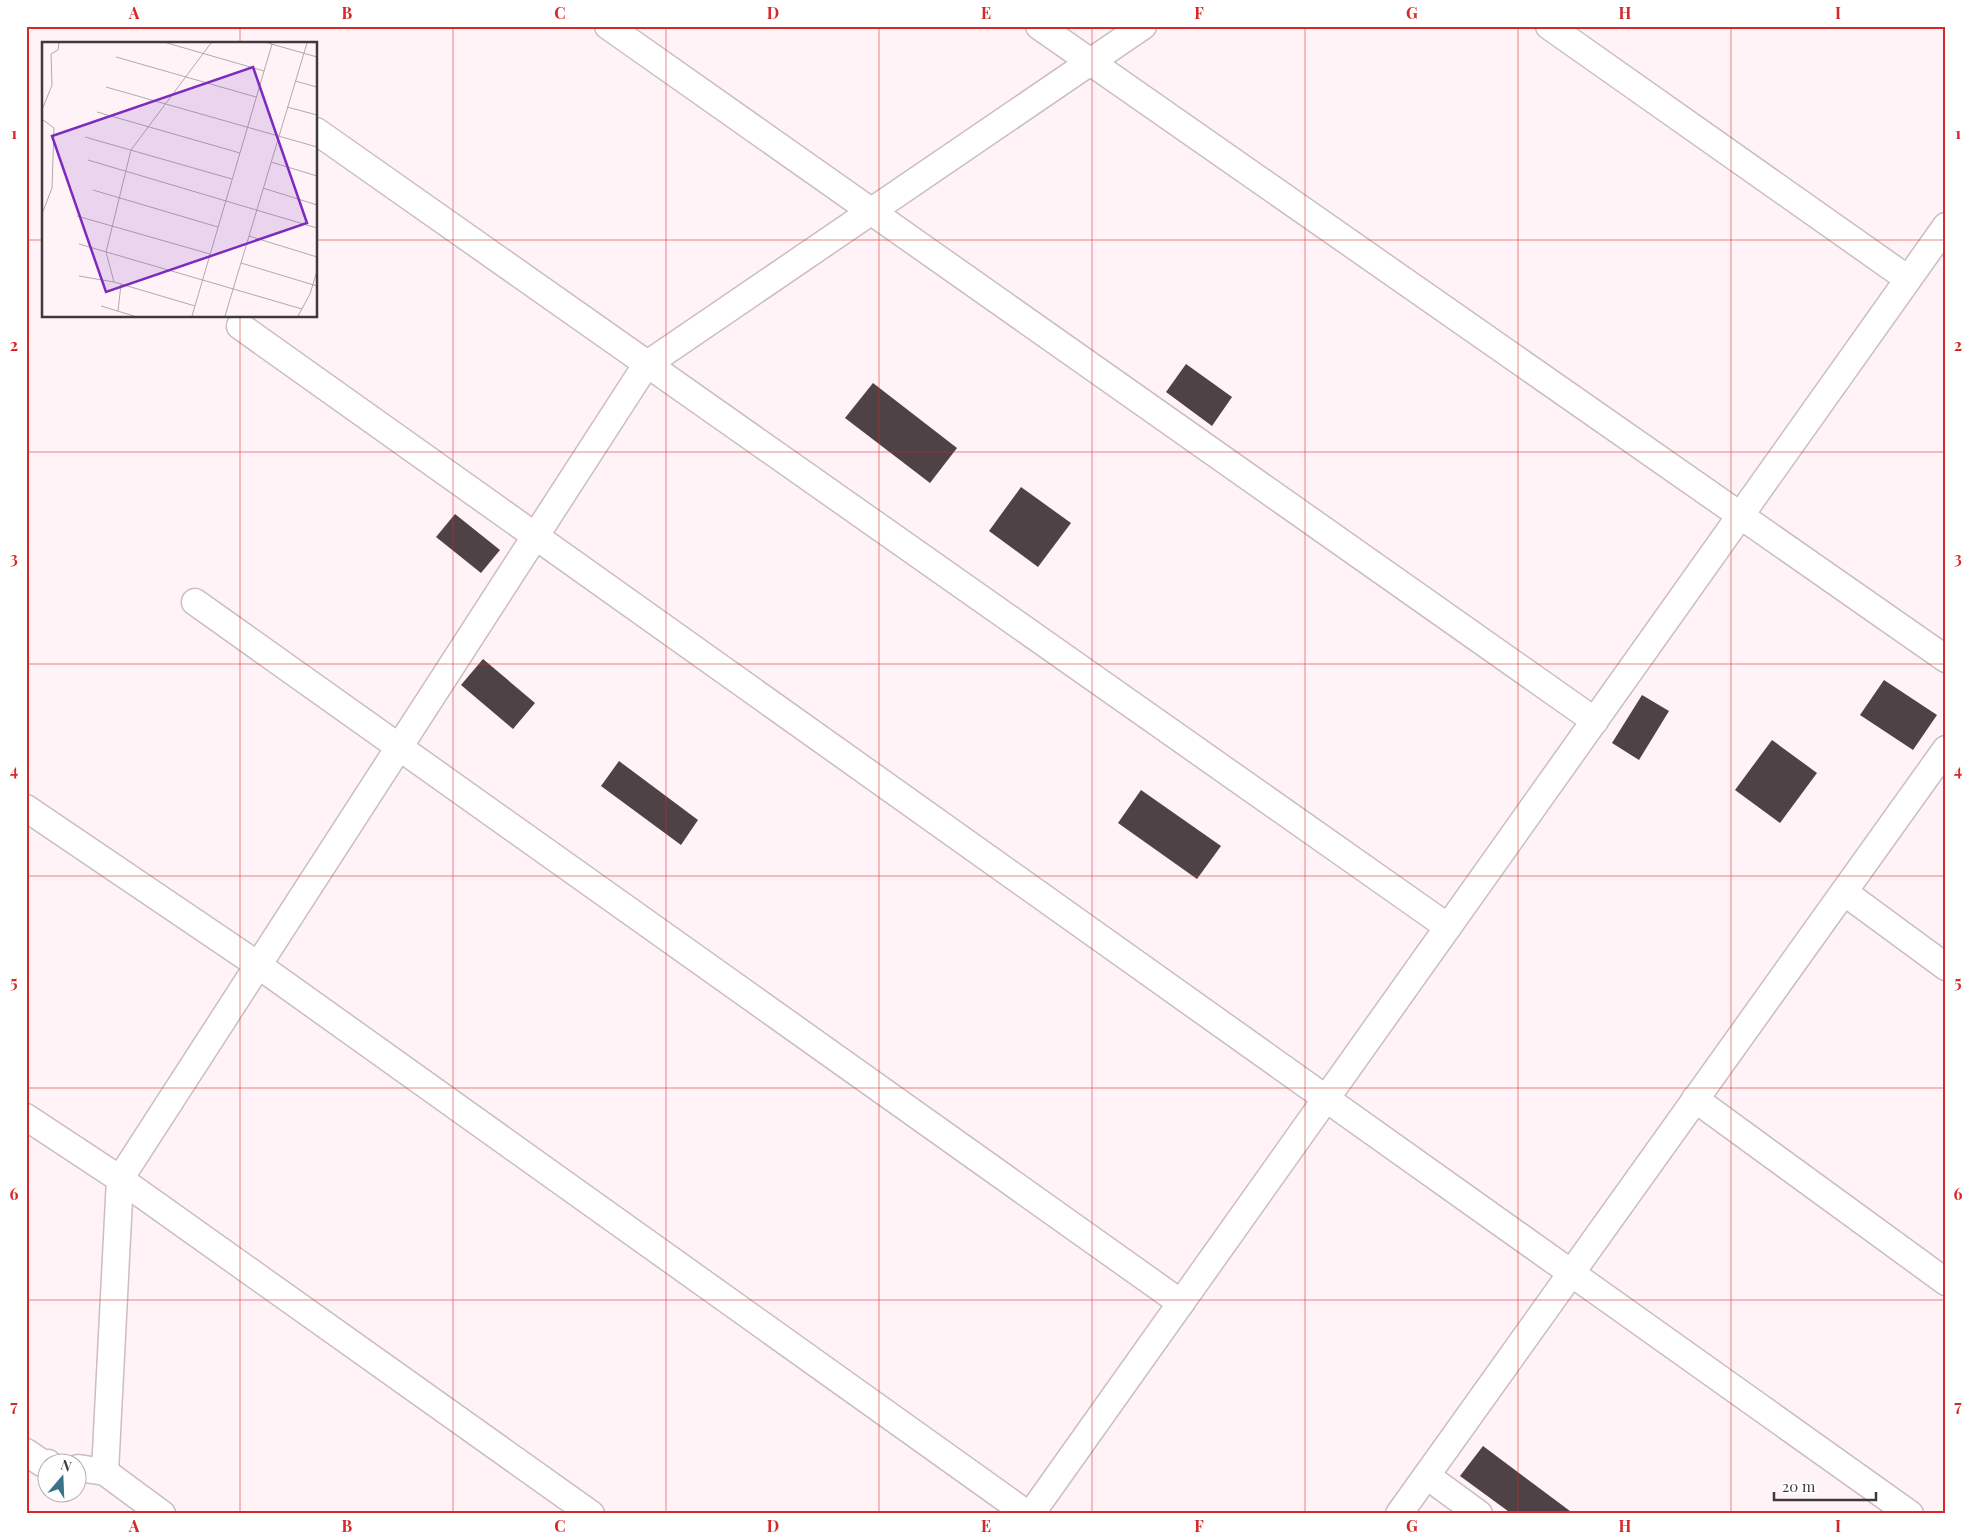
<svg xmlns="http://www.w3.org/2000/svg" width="1972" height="1540" font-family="'Playfair Display',serif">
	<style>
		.building { fill: #4e4246 }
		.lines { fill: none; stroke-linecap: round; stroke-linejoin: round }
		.street-casing { stroke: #cbbdc1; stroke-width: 29 }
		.street { stroke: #fff; stroke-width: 26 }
		.grid { fill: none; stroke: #d62828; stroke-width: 1; stroke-opacity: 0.55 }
		.inset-road { fill: none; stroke: #b2a9ac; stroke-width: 1 }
		.view { fill: #7b2cbf; fill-opacity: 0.15; stroke: #7b2cbf; stroke-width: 2.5 }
		.inset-edge { fill: none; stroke: #3f393b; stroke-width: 2.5 }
		.neatline { fill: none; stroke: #d62828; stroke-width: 2 }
		.grid-label { font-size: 16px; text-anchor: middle; font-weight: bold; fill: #d62828 }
	</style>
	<rect width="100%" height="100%" fill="#fff3f7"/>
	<g class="building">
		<path d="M1186,364L1232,397L1212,426L1166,392Z"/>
		<path d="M873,383L957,448L930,483L845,418Z"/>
		<path d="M1021,487L1071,523L1038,567L989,531Z"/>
		<path d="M455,514L500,550L481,573L436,537Z"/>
		<path d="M483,659L535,703L513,729L461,685Z"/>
		<path d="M1884,680L1937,715L1913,750L1860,715Z"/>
		<path d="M1642,695L1669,711L1639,760L1612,743Z"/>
		<path d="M1772,740L1817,773L1780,823L1735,790Z"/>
		<path d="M619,761L698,820L681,845L601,786Z"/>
		<path d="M1141,790L1221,846L1197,879L1118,823Z"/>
		<path d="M1483,1446L1574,1514H1512L1460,1476Z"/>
	</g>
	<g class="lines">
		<defs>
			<g id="street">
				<path d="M608,26L1595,721"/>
				<path d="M1039,26L1946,659"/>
				<path d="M1549,26L1908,279"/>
				<path d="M316,131L1448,927"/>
				<path d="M240,326L1910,1514"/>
				<path d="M195,602L1181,1303"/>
				<path d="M26,808L258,965L1027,1514"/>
				<path d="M1844,892L1946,967"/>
				<path d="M1695,1099L1946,1282"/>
				<path d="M26,1117L120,1179L591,1514"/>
				<path d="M26,1452L42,1463H48"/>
				<path d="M78,1468L105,1472L162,1514"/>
				<path d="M105,1472L120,1179L646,365L1143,26"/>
				<path d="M1427,1476L1479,1514"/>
				<path d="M1031,1514L1946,226"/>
				<path d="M1399,1514L1946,749"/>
			</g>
		</defs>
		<use href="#street" class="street-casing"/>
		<use href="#street" class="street"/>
	</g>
	<path class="grid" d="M240,26V44M453,26V1514M666,26V1514M879,26V1514M1092,26V1514M1305,26V1514M1518,26V1514M1731,26V1514M26,240H44M316,240H1946M240,316V1514M26,452H1946M26,664H1946M26,876H1946M26,1088H1946M26,1300H1946"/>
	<g transform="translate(42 42)">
		<rect width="275" height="275" fill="#fff3f7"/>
		<path class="inset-road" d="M125,1L222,29M226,1L275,15M74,15L214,55M253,39L275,45M64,45L275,105M245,65L275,73M0,68L10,43L9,12L16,8L17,1M55,70L198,111M0,77L12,86L10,146L0,172M43,95L190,137M46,118L275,186M229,120L275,134M221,146L275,163M51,148L176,185M35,174L168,212M207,194L275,215M37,202L260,267M199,221L275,244M37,234L72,240L153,264M72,240L64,210L89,108L169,1M59,264L92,274M76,269L79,242M150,274L230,2M183,274L265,1M256,274L268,252L275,229"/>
		<path class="view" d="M211,25L265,181L64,250L10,94Z"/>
		<rect width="275" height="275" class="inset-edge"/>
	</g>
	<rect width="1972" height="1540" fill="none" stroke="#ffffff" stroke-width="55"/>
	<g transform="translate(62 1478) rotate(19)"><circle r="24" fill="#ffffff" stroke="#b2b0b1"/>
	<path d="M0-4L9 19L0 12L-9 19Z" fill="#38738b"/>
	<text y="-8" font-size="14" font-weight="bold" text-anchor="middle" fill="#3f393b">N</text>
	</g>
	<path d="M1774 1492v8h102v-8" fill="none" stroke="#3f393b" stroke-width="2.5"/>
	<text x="1782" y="1492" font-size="15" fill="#3f393b" stroke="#ffffff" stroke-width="4" paint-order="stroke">20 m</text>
	<rect x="28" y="28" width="1916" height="1484" class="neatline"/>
	<g class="grid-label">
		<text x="134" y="19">A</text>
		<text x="347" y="19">B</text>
		<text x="560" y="19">C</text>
		<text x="773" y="19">D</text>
		<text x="986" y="19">E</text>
		<text x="1199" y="19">F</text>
		<text x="1412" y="19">G</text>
		<text x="1625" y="19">H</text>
		<text x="1838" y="19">I</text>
		<text x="14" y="139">1</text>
		<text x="1958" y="139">1</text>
		<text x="14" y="351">2</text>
		<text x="1958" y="351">2</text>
		<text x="14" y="564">3</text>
		<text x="1958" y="564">3</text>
		<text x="14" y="776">4</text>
		<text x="1958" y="776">4</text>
		<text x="14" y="988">5</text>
		<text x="1958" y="988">5</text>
		<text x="14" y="1200">6</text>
		<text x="1958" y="1200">6</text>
		<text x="14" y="1412">7</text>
		<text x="1958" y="1412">7</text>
		<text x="134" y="1532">A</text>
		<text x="347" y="1532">B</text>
		<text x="560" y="1532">C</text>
		<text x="773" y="1532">D</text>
		<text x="986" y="1532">E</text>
		<text x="1199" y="1532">F</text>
		<text x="1412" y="1532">G</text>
		<text x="1625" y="1532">H</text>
		<text x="1838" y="1532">I</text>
	</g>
</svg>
